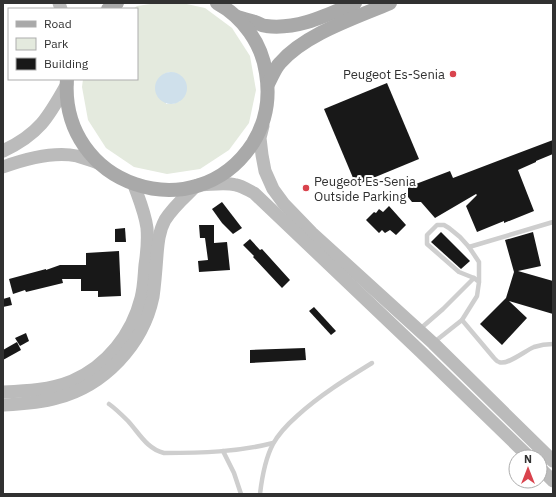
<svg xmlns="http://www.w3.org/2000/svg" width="556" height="497" font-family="'IBM Plex Sans',sans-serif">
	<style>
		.green { fill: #e4eade; fill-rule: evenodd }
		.water { fill: #cfe0eb }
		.building { fill: #181818 }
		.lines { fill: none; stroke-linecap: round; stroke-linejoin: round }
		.lane { stroke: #cecece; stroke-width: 4.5 }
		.secondary { stroke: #bbb; stroke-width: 13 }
		.primary { stroke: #a9a9a9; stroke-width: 14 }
		.poi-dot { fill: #d9434d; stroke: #fff; stroke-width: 1.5 }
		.labels { text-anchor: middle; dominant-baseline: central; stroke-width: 4; stroke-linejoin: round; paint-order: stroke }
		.poi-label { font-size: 13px; fill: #313131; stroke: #fff; text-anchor: end }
	</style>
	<rect width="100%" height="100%" fill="#fff"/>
	<path class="green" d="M157,3H182L205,8L232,28L250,56L256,90L249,123L229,150L200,169L167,174L134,167L106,148L88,120L82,87L83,79H137V9H133L137,6ZM169,72L175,73L180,101L173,104H166L164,74Z"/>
	<circle class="water" cx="171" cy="88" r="16"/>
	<g class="building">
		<path d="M387,83L419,159L356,185L324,109Z"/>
		<path d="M553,140V154L536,161V162L518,170L534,211L504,223V221L477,232L466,206L477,195L476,194L435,218L421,202H412L408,197V187L450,171L453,178Z"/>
		<path d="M222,202L242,228L233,234L222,223L212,209Z"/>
		<path d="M389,206L406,225L396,235L390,230L385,233L382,230L379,233L366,220L374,212L376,213L379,209L383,212Z"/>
		<path d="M199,225H214V243L227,242L230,270L199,272L198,261L208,260L205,238H200Z"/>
		<path d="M125,228L126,242H115V229Z"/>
		<path d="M441,232L470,261L461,269L431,242Z"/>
		<path d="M533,232L541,266L518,271L553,281V314L509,301L527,318L502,345L480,324L506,298L514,272L505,240Z"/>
		<path d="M250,239L260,250L262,249L290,280L282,288L253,257L254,256L243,245Z"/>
		<path d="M119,251L121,296L98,297V291H81V279H62L63,283L26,292L25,290L13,294L9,279L46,269V270L60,265H86V253Z"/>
		<path d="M10,297L12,305L3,307V299Z"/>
		<path d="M314,307L336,331L331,335L309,311Z"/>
		<path d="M26,333L29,341L20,346L15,338Z"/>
		<path d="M17,342L21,350L3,360V350Z"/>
		<path d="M305,348L306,360L250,363V350Z"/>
	</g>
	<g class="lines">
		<g class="lane">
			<path d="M469,247L553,222"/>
			<path d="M462,320L494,358C496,360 497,362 499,362C507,366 526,350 534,347C540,345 546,344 553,344"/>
			<path d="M420,329L443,309L474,278"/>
			<path d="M433,343L462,320L477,296L479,282V262L469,247L460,237L449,228L444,225H437L427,235V244L459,272L474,278L479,282"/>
			<path d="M109,404C116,409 122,415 128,421C139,433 147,449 164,453C201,453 238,452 273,443"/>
			<path d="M223,451L234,473L241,494"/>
			<path d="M260,494C262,477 265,459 273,444C279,433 288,424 297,416C320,395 346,379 372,363"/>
		</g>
		<g class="secondary">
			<path d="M59,3L61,9"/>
			<path d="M263,126L260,138L262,155L265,171L273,189L284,204L312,233L433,343L553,461"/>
			<path d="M3,151C39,134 48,118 67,84"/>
			<path d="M3,167C25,159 53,151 77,156C84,158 91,160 98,163"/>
			<path d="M198,185C210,185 224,182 236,185C242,186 248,190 254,193L421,352L529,457"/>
			<path d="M3,392C26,391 50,390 72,381C107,366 132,334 141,298C144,287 144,275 145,265C147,252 148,240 147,228C145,213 139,199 134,185"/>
			<path d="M3,405C21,404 40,403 57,398C104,386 143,345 153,297C155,283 156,269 157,255C158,243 159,231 165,220C173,207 185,197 196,186"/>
			<path d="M540,468L553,481"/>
		</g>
		<g class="primary">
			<path d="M108,9L117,3"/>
			<path d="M237,17C243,19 249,20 255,22C259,23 262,26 266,26C298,30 327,15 355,3"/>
			<path d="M67,79C59,185 195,232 253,143C266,122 270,97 266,73C262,44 243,17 217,3"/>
			<path d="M268,84C272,77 275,68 280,63C305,34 355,18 390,3"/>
		</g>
	</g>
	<g class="poi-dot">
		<circle cx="453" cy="74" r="4"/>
		<circle cx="306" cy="188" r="4"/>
	</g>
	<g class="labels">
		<g class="poi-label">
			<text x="445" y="74">Peugeot Es-Senia</text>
			<text x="314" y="181" text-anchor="start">Peugeot Es-Senia<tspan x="314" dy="15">Outside Parking</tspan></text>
		</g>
	</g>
	<rect width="556" height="497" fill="none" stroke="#313131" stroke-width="8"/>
	<rect x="8" y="8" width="130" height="72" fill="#ffffff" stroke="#adadad"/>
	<rect x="16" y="21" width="20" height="6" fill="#a9a9a9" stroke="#adadad"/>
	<text x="44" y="28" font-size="12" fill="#313131">Road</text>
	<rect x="16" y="38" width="20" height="12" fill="#e4eade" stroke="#adadad"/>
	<text x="44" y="48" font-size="12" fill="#313131">Park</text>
	<rect x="16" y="58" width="20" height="12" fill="#181818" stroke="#adadad"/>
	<text x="44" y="68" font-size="12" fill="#313131">Building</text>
	<g transform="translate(528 469)"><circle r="19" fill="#ffffff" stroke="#adadad"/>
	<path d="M0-3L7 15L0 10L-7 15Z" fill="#d9434d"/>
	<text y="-6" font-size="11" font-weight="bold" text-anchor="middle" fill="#313131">N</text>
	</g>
</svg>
